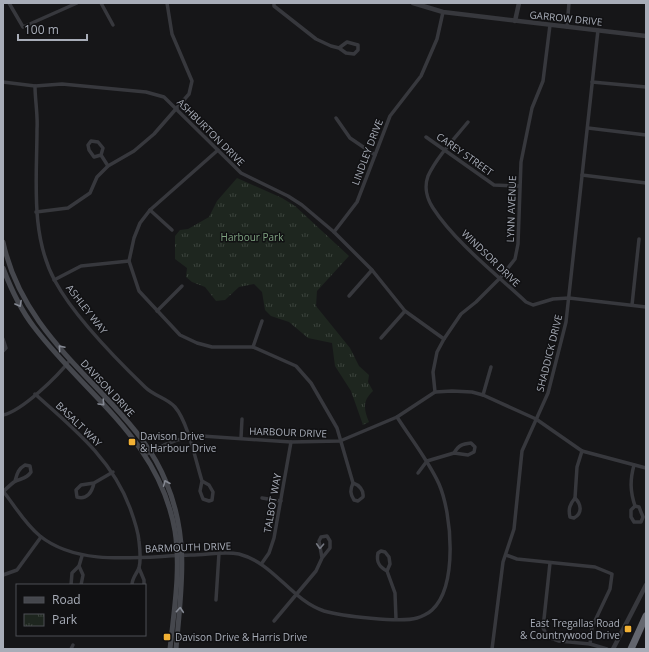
<svg xmlns="http://www.w3.org/2000/svg" width="649" height="652" font-family="'Open Sans',sans-serif">
	<style>
		.park { fill: url(#park-tufts) }
		.lines { fill: none; stroke-linecap: round; stroke-linejoin: round }
		.minor { stroke: #37383d; stroke-width: 3.5 }
		.tertiary { stroke: #37383d; stroke-width: 4.5 }
		.secondary { stroke: #45474d; stroke-width: 5 }
		.motorway { stroke: #63666e; stroke-width: 7 }
		.oneway { stroke: #858993 }
		.oneway2 { stroke: #757881 }
		.poi-dot { fill: #f2b134; stroke: #111113; stroke-width: 1.5 }
		.labels { text-anchor: middle; dominant-baseline: central; stroke-width: 3; stroke-linejoin: round; paint-order: stroke }
		.street-label { font-size: 10px; fill: #a8adb8; stroke: #111113 }
		.park-label { font-size: 10px; fill: #7fa381; stroke: #111113 }
		.poi-label { font-size: 10px; fill: #a8adb8; stroke: #111113; text-anchor: start }
	</style>
	<defs>
		<pattern id="park-tufts" width="24" height="20" patternUnits="userSpaceOnUse"><rect width="24" height="20" fill="#1e261f"/><path d="M3 7l-1-3M5 7V3M7 7l1-3M15 17l-1-3M17 17v-4M19 17l1-3" fill="none" stroke="#3c433d"/></pattern>
	</defs>
	<rect width="100%" height="100%" fill="#161618"/>
	<path class="park" d="M237,178L282,198L295,206L349,256L317,291L316,306L350,348L359,366L369,375L368,382L373,391C362,401 364,410 369,422L363,425L351,391L335,366L332,343L308,338L289,322L271,316L265,310L262,292L254,284L239,287L225,300L216,301L205,287L192,282L186,277L187,268L175,259V236L180,230L188,229L209,217L217,201Z"/>
	<g class="lines">
		<g class="minor">
			<path d="M9,3L23,27L77,3"/>
			<path d="M101,3L113,25"/>
			<path d="M274,3V6L316,39L331,46L339,48L346,53L354,54L358,50V45L347,42L339,48"/>
			<path d="M567,27L569,3"/>
			<path d="M3,82L35,86L62,84L146,92L164,97L241,173L288,196L302,205L334,232L372,270L405,311L444,339"/>
			<path d="M592,82L646,87"/>
			<path d="M35,86C35,100 38,115 37,129C37,179 30,235 55,281C74,316 116,359 145,387C154,396 167,398 175,407C188,422 196,462 202,481L200,491L203,499L209,501L212,500L213,492L209,485L202,481"/>
			<path d="M336,118L350,138L375,155"/>
			<path d="M468,122C454,139 437,157 428,176C424,187 427,199 433,208C455,242 496,274 526,302L533,305L553,299L569,298L646,307"/>
			<path d="M588,128L646,135"/>
			<path d="M426,137L494,185L519,186"/>
			<path d="M218,150L150,210L140,223L134,238L129,261L139,291L180,335L197,343L212,347H253L296,366L311,383L337,428L353,483C350,490 350,494 354,500L358,501L363,497C364,490 359,485 353,483"/>
			<path d="M101,155L94,157L89,150L88,145L91,141L98,142L103,148L101,155L108,166"/>
			<path d="M582,175L646,183"/>
			<path d="M150,210L172,230"/>
			<path d="M36,212L68,208L90,193L97,177L108,166L134,151L154,134L189,94L192,81L172,34L167,3"/>
			<path d="M334,232L357,202L390,116L421,76L437,39L443,12"/>
			<path d="M54,280L81,266L129,261"/>
			<path d="M349,296L372,270"/>
			<path d="M632,305L639,239"/>
			<path d="M157,311L182,286"/>
			<path d="M381,338L405,311"/>
			<path d="M3,339L6,348L3,351"/>
			<path d="M253,347L262,321"/>
			<path d="M435,392L433,372L437,352L444,339L461,314L476,302L500,278L515,259L518,244L521,162L532,108L543,81L550,25"/>
			<path d="M35,394C73,428 112,459 130,508C134,519 138,530 139,541C140,549 141,560 139,568C136,575 132,578 132,585"/>
			<path d="M483,395L491,367"/>
			<path d="M3,415C22,411 58,376 70,360"/>
			<path d="M241,438L242,419"/>
			<path d="M145,455L164,445L177,440L202,436L291,442L340,441L397,417L435,392L452,391L472,392L483,395L536,419L582,451L646,468"/>
			<path d="M634,465C630,480 630,491 635,506L639,507L643,517L641,522H634L631,517V510L635,506"/>
			<path d="M418,473L427,461L454,453L468,455L474,452L475,447L471,443C462,444 459,445 454,453"/>
			<path d="M94,483C92,492 87,500 77,497L76,490L81,485L94,483L113,472"/>
			<path d="M3,491C15,506 25,524 40,536C80,568 143,556 191,555C206,555 224,551 239,554C274,563 291,600 324,611C341,616 401,623 417,618C421,617 429,613 432,610C458,586 452,514 439,484C428,460 411,439 397,417"/>
			<path d="M3,492C6,489 10,485 14,482C20,478 26,480 31,472L30,466L25,465C18,469 17,474 15,481"/>
			<path d="M262,498L281,501"/>
			<path d="M575,498C581,504 583,513 574,518L570,517C568,509 570,504 575,498Z"/>
			<path d="M575,498L577,467L582,451"/>
			<path d="M506,555L517,559L595,567L612,574L610,589L592,627L590,644"/>
			<path d="M262,563L269,553L274,538L291,442"/>
			<path d="M550,563L543,628L548,637L559,641L590,644L607,649"/>
			<path d="M79,566L83,575L81,585"/>
			<path d="M139,568L144,580V585"/>
			<path d="M387,571C379,567 376,562 378,553L381,551L385,552L389,557L390,564L387,571L395,593L396,619"/>
			<path d="M3,575L17,570L41,537"/>
			<path d="M71,585L72,573L79,566L82,556"/>
			<path d="M216,600L219,553"/>
			<path d="M274,621L316,571L322,558L330,548V541L327,536L321,537L319,541L322,558"/>
			<path d="M71,649L73,645"/>
			<path d="M492,649L503,562L514,529L522,451L548,393L566,322L598,30"/>
		</g>
		<g class="tertiary">
			<path d="M413,3L443,12L646,36"/>
			<path d="M515,21L519,3"/>
			<path d="M613,649L646,585"/>
		</g>
		<g class="secondary">
			<path d="M3,242C18,311 64,353 111,403C133,427 154,451 166,482C190,538 181,591 176,649"/>
			<path d="M3,268C11,289 20,309 34,327C86,396 159,439 175,531C181,570 174,610 170,649"/>
		</g>
		<path class="motorway" d="M631,649L646,616"/>
	</g>
	<defs><path id="oneway-chevron" d="M-2-3.5L2.5 0L-2 3.5" fill="none" stroke-width="1.6" stroke-linecap="round" stroke-linejoin="round"/></defs>
	<g class="oneway">
		<use href="#oneway-chevron" transform="translate(19 304) rotate(61)"/>
		<use href="#oneway-chevron" transform="translate(61 348) rotate(-131)"/>
		<use href="#oneway-chevron" transform="translate(102 403) rotate(47)"/>
		<use href="#oneway-chevron" transform="translate(166 483) rotate(-113)"/>
		<use href="#oneway-chevron" transform="translate(180 610) rotate(-85)"/>
	</g>
	<use class="oneway2" href="#oneway-chevron" transform="translate(320 546) rotate(93)"/>
	<g class="poi-dot">
		<rect x="128" y="438" width="8" height="8" rx="2"/>
		<rect x="624" y="625" width="8" height="8" rx="2"/>
		<rect x="163" y="633" width="8" height="8" rx="2"/>
	</g>
	<g class="labels">
		<g class="street-label">
			<text transform="translate(566 18) rotate(6)">GARROW DRIVE</text>
			<text transform="translate(211 132) rotate(45)">ASHBURTON DRIVE</text>
			<text transform="translate(367 152) rotate(-69)">LINDLEY DRIVE</text>
			<text transform="translate(465 154) rotate(35)">CAREY STREET</text>
			<text transform="translate(511 209) rotate(-88)">LYNN AVENUE</text>
			<text transform="translate(491 258) rotate(44)">WINDSOR DRIVE</text>
			<text transform="translate(87 309) rotate(52)">ASHLEY WAY</text>
			<text transform="translate(549 353) rotate(-76)">SHADDICK DRIVE</text>
			<text transform="translate(108 388) rotate(47)">DAVISON DRIVE</text>
			<text transform="translate(79 424) rotate(44)">BASALT WAY</text>
			<text transform="translate(288 432) rotate(2)">HARBOUR DRIVE</text>
			<text transform="translate(272 503) rotate(-80)">TALBOT WAY</text>
			<text transform="translate(188 547) rotate(-2)">BARMOUTH DRIVE</text>
		</g>
		<g class="park-label">
			<text x="252" y="237">Harbour Park</text>
		</g>
		<g class="poi-label">
			<text x="140" y="436">Davison Drive<tspan x="140" dy="12">&amp; Harbour Drive</tspan></text>
			<text x="620" y="623" text-anchor="end">East Tregallas Road<tspan x="620" dy="12">&amp; Countrywood Drive</tspan></text>
			<text x="175" y="637">Davison Drive &amp; Harris Drive</text>
		</g>
	</g>
	<rect width="649" height="652" fill="none" stroke="#a8adb8" stroke-width="8"/>
	<rect x="16" y="584" width="130" height="52" fill="#111113" stroke="#4d4f55"/>
	<rect x="24" y="597" width="20" height="6" fill="#45474d" stroke="#4d4f55"/>
	<text x="52" y="604" font-size="12" fill="#a8adb8">Road</text>
	<rect x="24" y="614" width="20" height="12" fill="url(#park-tufts)" stroke="#4d4f55"/>
	<text x="52" y="624" font-size="12" fill="#a8adb8">Park</text>
	<path d="M18 34v6h69v-6" fill="none" stroke="#a8adb8" stroke-width="2"/>
	<text x="24" y="34" font-size="12" fill="#a8adb8" stroke="#111113" stroke-width="3" paint-order="stroke">100 m</text>
</svg>
